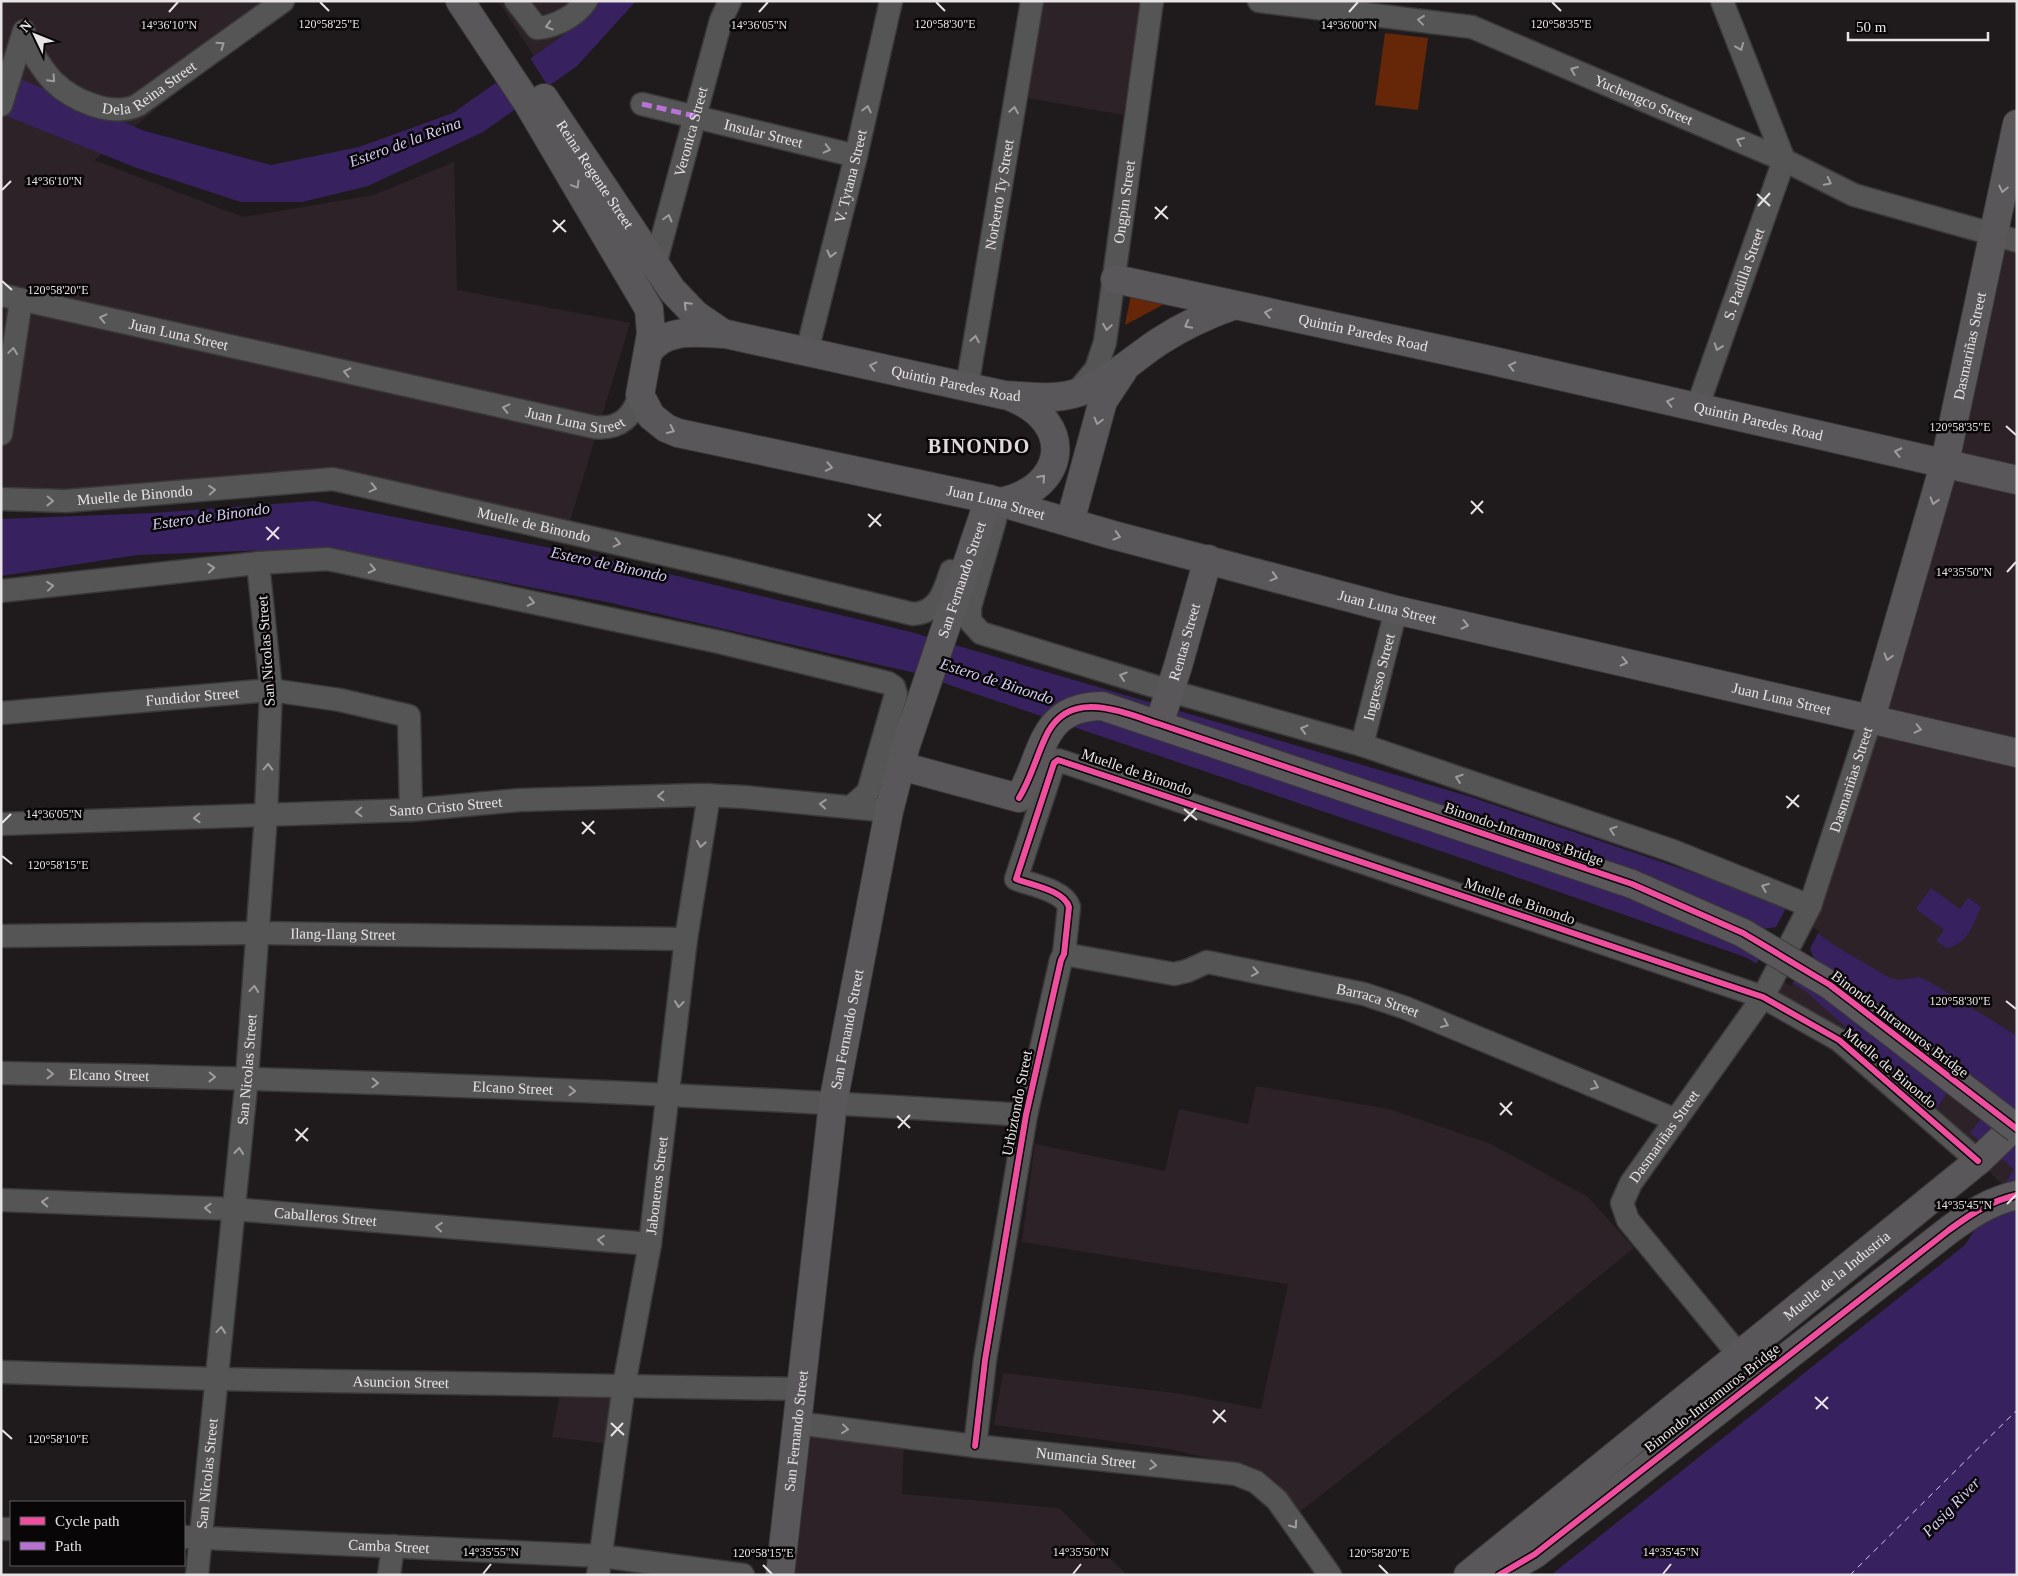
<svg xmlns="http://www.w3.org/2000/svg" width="2018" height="1576" font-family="'Times New Roman',serif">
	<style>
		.built { fill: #2d2227 }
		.green { fill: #662608 }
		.water { fill: #38215f }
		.pier { fill: #1f1b1d }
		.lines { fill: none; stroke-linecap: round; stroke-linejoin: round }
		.ferry { stroke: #d4caf3; stroke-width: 1; stroke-dasharray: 6 5; stroke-linecap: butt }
		.street-casing { stroke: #3a3839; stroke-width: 25 }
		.secondary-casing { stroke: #3a3839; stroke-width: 30 }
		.street { stroke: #565556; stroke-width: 22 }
		.secondary { stroke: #595759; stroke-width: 28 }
		.secondary-bridge-casing { stroke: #3a3839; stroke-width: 30; stroke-linecap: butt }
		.secondary-bridge { stroke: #595759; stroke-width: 28 }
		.quiet { stroke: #b673d3; stroke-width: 5; stroke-dasharray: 10 5; stroke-linecap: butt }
		.cycleway-casing { stroke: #080607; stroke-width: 9 }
		.cycleway { stroke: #ef4d9e; stroke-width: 6 }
		.oneway { stroke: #9f9c9e }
		.oneway2 { stroke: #a09d9f }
		.ticks { fill: none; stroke: #e8e3e5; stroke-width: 2 }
		.labels { text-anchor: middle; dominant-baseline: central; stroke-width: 5; stroke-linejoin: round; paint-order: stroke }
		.street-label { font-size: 15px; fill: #e8e3e5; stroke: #080607 }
		.water-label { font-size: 16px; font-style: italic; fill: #d4caf3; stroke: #080607 }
		.district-label { font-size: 20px; font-weight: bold; letter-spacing: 1px; fill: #e0d7db; stroke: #080607 }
		.ticks-label { font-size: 12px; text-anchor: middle; fill: #e8e3e5; stroke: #080607; stroke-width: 5; stroke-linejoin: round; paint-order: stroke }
	</style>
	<rect width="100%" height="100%" fill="#1f1b1d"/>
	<g class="built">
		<path d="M1,1H288L94,160L243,217L374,195L454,162L457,290L630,323L564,541L319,483L1,496Z"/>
		<path d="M498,1H597L562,36L534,56Z"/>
		<path d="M1042,1H1142L1123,115L1028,98Z"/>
		<path d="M1994,235L2017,241V1166L2003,1185L1960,1143L1763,998L1810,906Z"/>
		<path d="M1256,1086L1389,1109L1491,1144L1588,1197L1634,1248L1525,1336L1298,1513L1278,1484L1266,1474L1248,1467L1169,1449L994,1425L1003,1373L1176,1393L1261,1409L1288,1284L1022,1242L1035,1144L1165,1171L1179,1109L1248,1124Z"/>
		<path d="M561,1389L618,1393L609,1444L552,1437Z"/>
		<path d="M805,1434L904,1440L902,1494L1059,1508L1127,1575H792Z"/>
	</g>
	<g class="green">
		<path d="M1385,33L1428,38L1418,110L1375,105Z"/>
		<path d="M1131,294L1170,301L1125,325Z"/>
	</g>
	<g class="water">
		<path d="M597,1H636L577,66L483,132L368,186L302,202H241L137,168L1,114V71L145,131L271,165L359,147L453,113L562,36Z"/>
		<path d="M314,501L602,558L911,632L1471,797L1770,899L1837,947L1890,978L1900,980L1919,977L1932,983L2017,1036V1575H1551L1965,1245L2014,1169L1970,1133L1981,1119L1947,1093L1937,1108L1804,990L1745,957L1470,861L911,672L607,602L327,548L137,555L1,576V519L154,513Z"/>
		<path d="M1931,888L1960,909L1968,898L1981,907C1973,925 1968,944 1947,948L1936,941L1944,930L1916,909Z"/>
	</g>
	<g class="pier">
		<path d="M529,56L549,88L519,107L500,77Z"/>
		<path d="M1786,908L1819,931L1810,949L1816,963L1795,979L1791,986L1755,966L1760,957L1759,932L1764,929L1776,927Z"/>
	</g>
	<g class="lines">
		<path class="ferry" d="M1850,1575L2017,1410"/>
		<defs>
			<g id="street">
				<path d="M516,1L537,28C555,27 576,16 586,1"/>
				<path id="s1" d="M1259,1L1472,27L1784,160L1854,195L2017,241"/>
				<path id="s2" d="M21,41C35,53 41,69 53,81C72,100 112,118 138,105L283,1"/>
				<path id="s3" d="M642,104L856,156"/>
				<path d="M1,105L24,31"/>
				<path id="s4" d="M655,265L721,20L730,1"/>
				<path id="s5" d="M1,295L594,427C619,430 632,418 640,395"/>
				<path id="s6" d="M807,351L856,156L891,1"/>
				<path id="s7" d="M967,387L1032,1"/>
				<path id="s8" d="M1076,393L1096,369L1105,342L1152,1"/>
				<path id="s9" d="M1697,408L1784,160L1722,1"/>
				<path d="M1,434L21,300"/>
				<path id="s10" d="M1,499L66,501L333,479L725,568L913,614C939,612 944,592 951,571"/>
				<path d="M995,520L970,607V621L981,633L1170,691L1362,745L1673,851L1810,906"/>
				<path d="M1,591L258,563L328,559L719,642L888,683L894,687L896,694L868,792L851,807"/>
				<path id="s11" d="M1,713L271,690L340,700L409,716L411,810"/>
				<path id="s12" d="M1362,745L1396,610"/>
				<path id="s13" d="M1,824L411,810L520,800L700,795L744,797L889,811"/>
				<path id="s14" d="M1,936L258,933L686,939"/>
				<path id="s15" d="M1064,954L1174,974L1187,971L1207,962L1364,994L1406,1008L1676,1120"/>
				<path id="s16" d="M1,1073C343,1079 685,1093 1026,1115"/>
				<path id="s17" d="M1,1200L233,1209L650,1244"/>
				<path id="s18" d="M1739,1355L1628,1220L1622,1203L1631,1183L1763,997L1810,906L1871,718"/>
				<path id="s19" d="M1,1372L217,1379L800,1389"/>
				<path id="s20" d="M797,1423L975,1446L1236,1474L1256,1482L1277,1500L1330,1575"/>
				<path d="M975,1446L985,1360L1026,1115L1061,960L1064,954L1069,907C1064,890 1031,885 1016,879L1054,763L1058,760L1763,997L1839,1040L1978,1161"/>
				<path d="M1,1529H11"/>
				<path id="s21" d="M184,1537L601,1556L743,1575"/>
				<path id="s22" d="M197,1575L247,1077L266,815L271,690L258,563"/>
				<path d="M389,1575L393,1546"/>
				<path id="s23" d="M598,1575L624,1385L650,1244L686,939L709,795"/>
			</g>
			<g id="secondary">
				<path id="s24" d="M460,1L527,102L649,309L651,334L640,395L651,416L666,428L678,433L989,499L1113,535L1396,610L2017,753"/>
				<path id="s25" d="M544,98L672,290L695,314L724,334"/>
				<path id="s26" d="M1115,279L1485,359L2017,480"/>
				<path id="s27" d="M648,353C663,327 700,333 726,334L1004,395C1027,396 1050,400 1073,394C1106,386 1132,359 1160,341C1183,326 1207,315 1232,306"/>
				<path d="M1000,502C1066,489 1077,423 1011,397"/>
				<path d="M1070,522L1103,401L1123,371"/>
				<path id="s28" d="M1871,718L1945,462L2017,124"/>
				<path id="s29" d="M1159,724L1178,666L1208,559"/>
				<path d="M901,766L1019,798C1045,754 1039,707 1102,706L1632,884"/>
				<path id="s30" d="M780,1575L833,1103L889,811L906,745L989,499"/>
				<path id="s31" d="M1468,1575L1978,1161L2017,1124"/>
				<path d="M1499,1575L1535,1554L1949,1230C1971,1214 1990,1201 2017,1195"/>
			</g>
		</defs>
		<use href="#street" class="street-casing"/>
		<use href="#secondary" class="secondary-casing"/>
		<use href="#street" class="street"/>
		<use href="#secondary" class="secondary"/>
		<defs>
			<path id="secondary-bridge" d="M1632,884L1743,933L1830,985L2017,1129"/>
		</defs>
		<use href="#secondary-bridge" class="secondary-bridge-casing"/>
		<use href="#secondary-bridge" class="secondary-bridge"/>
		<path class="quiet" d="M642,104L695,116"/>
		<defs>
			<g id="cycleway">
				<path d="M1019,798C1032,777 1037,753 1048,732C1072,688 1124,713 1159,724L1632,884L1743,933L1830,985L2017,1129"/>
				<path d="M975,1446L985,1360L1026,1115L1061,960L1064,954L1069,907C1064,890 1031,885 1016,879L1054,763L1058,760L1763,997L1839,1040L1978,1161"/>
				<path d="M1499,1575L1535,1554L1949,1230C1971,1214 1990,1201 2017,1195"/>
			</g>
		</defs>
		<use href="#cycleway" class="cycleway-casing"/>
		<use href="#cycleway" class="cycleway"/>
	</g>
	<defs><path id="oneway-chevron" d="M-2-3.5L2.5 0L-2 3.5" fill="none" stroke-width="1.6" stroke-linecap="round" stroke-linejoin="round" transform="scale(1.25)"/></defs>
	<g class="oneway">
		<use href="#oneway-chevron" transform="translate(1421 20) rotate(-173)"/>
		<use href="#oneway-chevron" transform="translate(549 26) rotate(163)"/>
		<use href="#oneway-chevron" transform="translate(221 45) rotate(-35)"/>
		<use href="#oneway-chevron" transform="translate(1740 47) rotate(68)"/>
		<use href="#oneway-chevron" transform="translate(1574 70) rotate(-157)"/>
		<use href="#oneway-chevron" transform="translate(52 79) rotate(47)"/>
		<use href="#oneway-chevron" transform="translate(867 109) rotate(-77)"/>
		<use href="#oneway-chevron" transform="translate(1014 110) rotate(-80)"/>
		<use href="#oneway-chevron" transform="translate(1740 141) rotate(-157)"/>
		<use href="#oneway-chevron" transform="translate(827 149) rotate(14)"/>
		<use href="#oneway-chevron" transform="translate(1828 182) rotate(27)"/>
		<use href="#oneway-chevron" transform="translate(668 218) rotate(-75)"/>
		<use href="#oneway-chevron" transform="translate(831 254) rotate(104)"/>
		<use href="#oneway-chevron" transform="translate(103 318) rotate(-167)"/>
		<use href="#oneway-chevron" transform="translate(1107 327) rotate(99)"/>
		<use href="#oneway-chevron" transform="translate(975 339) rotate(-80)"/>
		<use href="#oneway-chevron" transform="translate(1718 347) rotate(109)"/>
		<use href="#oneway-chevron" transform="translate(13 351) rotate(-82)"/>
		<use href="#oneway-chevron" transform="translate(347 372) rotate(-167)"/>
		<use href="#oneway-chevron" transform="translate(506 408) rotate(-167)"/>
		<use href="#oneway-chevron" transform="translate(373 488) rotate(13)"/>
		<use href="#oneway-chevron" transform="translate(212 490) rotate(-4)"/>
		<use href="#oneway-chevron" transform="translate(50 501) rotate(1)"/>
		<use href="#oneway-chevron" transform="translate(617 543) rotate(13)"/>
		<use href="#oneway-chevron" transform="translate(211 568) rotate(-6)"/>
		<use href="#oneway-chevron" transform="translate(372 569) rotate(12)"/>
		<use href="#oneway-chevron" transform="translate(50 586) rotate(-6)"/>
		<use href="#oneway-chevron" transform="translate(531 602) rotate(12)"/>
		<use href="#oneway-chevron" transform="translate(1123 676) rotate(-163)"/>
		<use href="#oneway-chevron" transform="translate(1304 729) rotate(-164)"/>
		<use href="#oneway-chevron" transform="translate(268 767) rotate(-88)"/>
		<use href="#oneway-chevron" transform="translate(1459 778) rotate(-161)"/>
		<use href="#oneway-chevron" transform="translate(661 796) rotate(178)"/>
		<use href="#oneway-chevron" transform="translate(823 804) rotate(-175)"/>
		<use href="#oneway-chevron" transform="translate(359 812) rotate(178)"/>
		<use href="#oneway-chevron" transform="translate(197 818) rotate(178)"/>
		<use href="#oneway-chevron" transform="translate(1613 830) rotate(-161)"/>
		<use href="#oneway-chevron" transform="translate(701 844) rotate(99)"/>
		<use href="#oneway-chevron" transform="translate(1765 887) rotate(-158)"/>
		<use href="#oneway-chevron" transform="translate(1255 972) rotate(11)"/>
		<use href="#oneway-chevron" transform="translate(254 989) rotate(-85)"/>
		<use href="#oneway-chevron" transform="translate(679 1004) rotate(96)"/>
		<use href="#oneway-chevron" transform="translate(1445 1024) rotate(23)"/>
		<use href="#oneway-chevron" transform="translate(50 1074) rotate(1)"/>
		<use href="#oneway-chevron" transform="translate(212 1077) rotate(1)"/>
		<use href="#oneway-chevron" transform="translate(375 1083) rotate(2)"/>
		<use href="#oneway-chevron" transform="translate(1595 1086) rotate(23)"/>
		<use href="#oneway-chevron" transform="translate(572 1091) rotate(2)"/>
		<use href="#oneway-chevron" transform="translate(239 1151) rotate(-84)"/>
		<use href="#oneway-chevron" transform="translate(45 1202) rotate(-178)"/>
		<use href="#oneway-chevron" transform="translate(208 1208) rotate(-178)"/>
		<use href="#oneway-chevron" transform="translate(439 1227) rotate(-175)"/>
		<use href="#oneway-chevron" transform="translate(601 1240) rotate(-175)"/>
		<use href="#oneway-chevron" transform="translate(221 1330) rotate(-85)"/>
		<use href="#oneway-chevron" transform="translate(845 1429) rotate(7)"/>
		<use href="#oneway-chevron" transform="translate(1153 1465) rotate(6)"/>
		<use href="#oneway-chevron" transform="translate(1294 1525) rotate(55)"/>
	</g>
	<g class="oneway2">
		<use href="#oneway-chevron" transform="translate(576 185) rotate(59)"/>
		<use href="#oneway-chevron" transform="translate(2003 189) rotate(102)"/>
		<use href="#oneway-chevron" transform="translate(687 305) rotate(-135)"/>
		<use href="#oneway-chevron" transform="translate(1268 313) rotate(-169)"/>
		<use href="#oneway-chevron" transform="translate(1188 325) rotate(152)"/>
		<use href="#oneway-chevron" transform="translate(873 366) rotate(-167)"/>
		<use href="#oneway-chevron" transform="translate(1512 366) rotate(-167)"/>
		<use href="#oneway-chevron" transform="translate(1670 402) rotate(-167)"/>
		<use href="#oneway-chevron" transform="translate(1098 421) rotate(105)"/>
		<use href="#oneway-chevron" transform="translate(671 430) rotate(25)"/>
		<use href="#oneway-chevron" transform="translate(1898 452) rotate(-168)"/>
		<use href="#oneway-chevron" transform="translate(829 467) rotate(11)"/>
		<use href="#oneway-chevron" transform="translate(1042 478) rotate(-48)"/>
		<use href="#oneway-chevron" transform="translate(1934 501) rotate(106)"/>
		<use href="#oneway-chevron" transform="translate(1117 536) rotate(15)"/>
		<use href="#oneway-chevron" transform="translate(1274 577) rotate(15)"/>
		<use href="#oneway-chevron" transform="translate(1465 625) rotate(13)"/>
		<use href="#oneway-chevron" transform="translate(1888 657) rotate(106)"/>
		<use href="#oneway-chevron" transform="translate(1624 662) rotate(13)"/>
		<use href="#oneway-chevron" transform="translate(1918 729) rotate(13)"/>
	</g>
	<path class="ticks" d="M320,2L329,11M936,2L945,11M1552,2L1561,11M169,12L178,2M759,12L768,2M1349,12L1358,2M2,190L11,181M1757,194L1770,206M1758,206L1770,193M1155,207L1168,219M1155,219L1167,206M553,220L566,232M553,232L565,220M2,281L12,290M2006,426L2016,435M1471,501L1483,513M868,514L881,526M1471,514L1483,501M266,527L279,539M869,527L881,514M267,540L279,527M2007,572L2016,562M1786,796L1799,807M1787,808L1799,795M1184,809L1197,820M1184,821L1196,808M582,822L595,834M2,823L11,814M582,834L594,821M2,856L12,864M2006,1001L2016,1009M1500,1103L1512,1115M1500,1115L1512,1102M897,1116L910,1128M898,1128L910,1115M295,1129L308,1141M296,1141L308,1128M2007,1204L2016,1195M1815,1397L1828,1409M1816,1409L1828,1397M1213,1410L1226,1422M611,1423L624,1435M1213,1423L1225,1410M2,1430L12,1439M611,1436L623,1423M763,1565L772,1574M1379,1565L1388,1574M483,1574L491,1564M1073,1574L1081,1564M1663,1574L1671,1564"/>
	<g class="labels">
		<g class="street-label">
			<text stroke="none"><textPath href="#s2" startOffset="161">Dela Reina Street</textPath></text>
			<text stroke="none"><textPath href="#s1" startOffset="401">Yuchengco Street</textPath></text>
			<text stroke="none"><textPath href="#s4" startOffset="138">Veronica Street</textPath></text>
			<text stroke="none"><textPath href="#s3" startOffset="125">Insular Street</textPath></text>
			<text stroke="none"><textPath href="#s25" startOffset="92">Reina Regente Street</textPath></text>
			<text stroke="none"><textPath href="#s6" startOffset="180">V. Tytana Street</textPath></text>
			<text stroke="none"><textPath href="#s7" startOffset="195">Norberto Ty Street</textPath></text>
			<text stroke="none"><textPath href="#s8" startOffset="201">Ongpin Street</textPath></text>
			<text stroke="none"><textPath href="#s9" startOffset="142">S. Padilla Street</textPath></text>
			<text stroke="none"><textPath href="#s26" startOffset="254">Quintin Paredes Road</textPath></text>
			<text stroke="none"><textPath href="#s5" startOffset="182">Juan Luna Street</textPath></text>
			<text stroke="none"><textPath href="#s28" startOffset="385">Dasmariñas Street</textPath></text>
			<text stroke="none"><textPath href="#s27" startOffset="320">Quintin Paredes Road</textPath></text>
			<text stroke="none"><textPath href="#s5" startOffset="588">Juan Luna Street</textPath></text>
			<text stroke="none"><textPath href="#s26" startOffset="659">Quintin Paredes Road</textPath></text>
			<text stroke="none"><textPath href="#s10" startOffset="134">Muelle de Binondo</textPath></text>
			<text stroke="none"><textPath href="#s24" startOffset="830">Juan Luna Street</textPath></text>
			<text stroke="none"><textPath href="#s10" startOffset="539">Muelle de Binondo</textPath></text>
			<text stroke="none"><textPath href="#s30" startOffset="1015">San Fernando Street</textPath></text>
			<text stroke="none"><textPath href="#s24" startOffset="1235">Juan Luna Street</textPath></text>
			<text stroke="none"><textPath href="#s29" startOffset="86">Rentas Street</textPath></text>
			<text transform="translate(266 651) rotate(-94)">San Nicolas Street</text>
			<text stroke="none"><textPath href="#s12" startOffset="70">Ingresso Street</textPath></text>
			<text stroke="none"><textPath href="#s11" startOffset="192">Fundidor Street</textPath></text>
			<text stroke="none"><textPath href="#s24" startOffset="1640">Juan Luna Street</textPath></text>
			<text transform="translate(1137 772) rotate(19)">Muelle de Binondo</text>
			<text stroke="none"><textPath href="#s18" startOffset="678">Dasmariñas Street</textPath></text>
			<text stroke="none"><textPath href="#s13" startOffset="445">Santo Cristo Street</textPath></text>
			<text transform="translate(1524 834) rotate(19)">Binondo-Intramuros Bridge</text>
			<text transform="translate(1520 901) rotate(19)">Muelle de Binondo</text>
			<text stroke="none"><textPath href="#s14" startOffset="342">Ilang-Ilang Street</textPath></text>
			<text stroke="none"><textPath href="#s15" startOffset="322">Barraca Street</textPath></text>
			<text transform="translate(1900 1024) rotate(37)">Binondo-Intramuros Bridge</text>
			<text stroke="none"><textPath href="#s30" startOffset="550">San Fernando Street</textPath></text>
			<text transform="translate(1890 1068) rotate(40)">Muelle de Binondo</text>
			<text stroke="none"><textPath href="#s22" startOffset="508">San Nicolas Street</textPath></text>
			<text stroke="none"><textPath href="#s16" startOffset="108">Elcano Street</textPath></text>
			<text stroke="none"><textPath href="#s16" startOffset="512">Elcano Street</textPath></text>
			<text transform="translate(1017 1103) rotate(-79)">Urbiztondo Street</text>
			<text stroke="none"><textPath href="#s18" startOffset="272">Dasmariñas Street</textPath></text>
			<text stroke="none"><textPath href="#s23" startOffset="394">Jaboneros Street</textPath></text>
			<text stroke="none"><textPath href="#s17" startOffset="325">Caballeros Street</textPath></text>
			<text stroke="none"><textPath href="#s31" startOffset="475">Muelle de la Industria</textPath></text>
			<text stroke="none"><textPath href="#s19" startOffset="400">Asuncion Street</textPath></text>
			<text transform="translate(1712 1398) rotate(-38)">Binondo-Intramuros Bridge</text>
			<text stroke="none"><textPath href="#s30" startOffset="145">San Fernando Street</textPath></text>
			<text stroke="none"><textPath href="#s20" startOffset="291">Numancia Street</textPath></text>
			<text stroke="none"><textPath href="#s22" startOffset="102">San Nicolas Street</textPath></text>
			<text stroke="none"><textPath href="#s21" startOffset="205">Camba Street</textPath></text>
		</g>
		<g class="water-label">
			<text transform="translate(405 142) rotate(-20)">Estero de la Reina</text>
			<text transform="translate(211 516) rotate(-8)">Estero de Binondo</text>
			<text transform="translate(609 564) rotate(12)">Estero de Binondo</text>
			<text transform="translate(997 681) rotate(18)">Estero de Binondo</text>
			<text transform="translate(1951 1507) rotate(-46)">Pasig River</text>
		</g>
		<g class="district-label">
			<text x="979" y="446">BINONDO</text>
		</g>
	</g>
	<g class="ticks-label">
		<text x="329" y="28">120°58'25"E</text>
		<text x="945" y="28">120°58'30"E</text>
		<text x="1561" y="28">120°58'35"E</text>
		<text x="169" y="29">14°36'10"N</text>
		<text x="759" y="29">14°36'05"N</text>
		<text x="1349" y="29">14°36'00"N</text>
		<text x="54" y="185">14°36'10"N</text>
		<text x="58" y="294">120°58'20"E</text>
		<text x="1960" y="431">120°58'35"E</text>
		<text x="1964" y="576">14°35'50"N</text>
		<text x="54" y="818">14°36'05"N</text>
		<text x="58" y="869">120°58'15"E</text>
		<text x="1960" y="1005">120°58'30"E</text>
		<text x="1964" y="1209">14°35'45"N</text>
		<text x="58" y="1443">120°58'10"E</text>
		<text x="491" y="1556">14°35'55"N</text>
		<text x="1081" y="1556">14°35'50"N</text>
		<text x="1671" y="1556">14°35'45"N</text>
		<text x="763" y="1557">120°58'15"E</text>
		<text x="1379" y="1557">120°58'20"E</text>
	</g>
	<rect width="2018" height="1576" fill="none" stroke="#e8e3e5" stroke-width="5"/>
	<rect x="10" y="1501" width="175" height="65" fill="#080607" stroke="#625e60"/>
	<rect x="20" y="1517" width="25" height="8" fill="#ef4d9e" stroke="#625e60"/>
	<text x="55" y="1526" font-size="15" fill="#e8e3e5">Cycle path</text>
	<rect x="20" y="1542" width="25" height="8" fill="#b673d3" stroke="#625e60"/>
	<text x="55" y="1551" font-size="15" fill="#e8e3e5">Path</text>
	<g transform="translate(35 35) rotate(313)" stroke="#080607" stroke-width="4" paint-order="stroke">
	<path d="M0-4L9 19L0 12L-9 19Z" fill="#e8e3e5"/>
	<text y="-8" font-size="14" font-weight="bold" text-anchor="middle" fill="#e8e3e5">N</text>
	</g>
	<path d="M1848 32v8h140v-8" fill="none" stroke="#e8e3e5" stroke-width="2.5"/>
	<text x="1856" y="32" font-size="15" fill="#e8e3e5" stroke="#080607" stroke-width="4" paint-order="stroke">50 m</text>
</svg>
